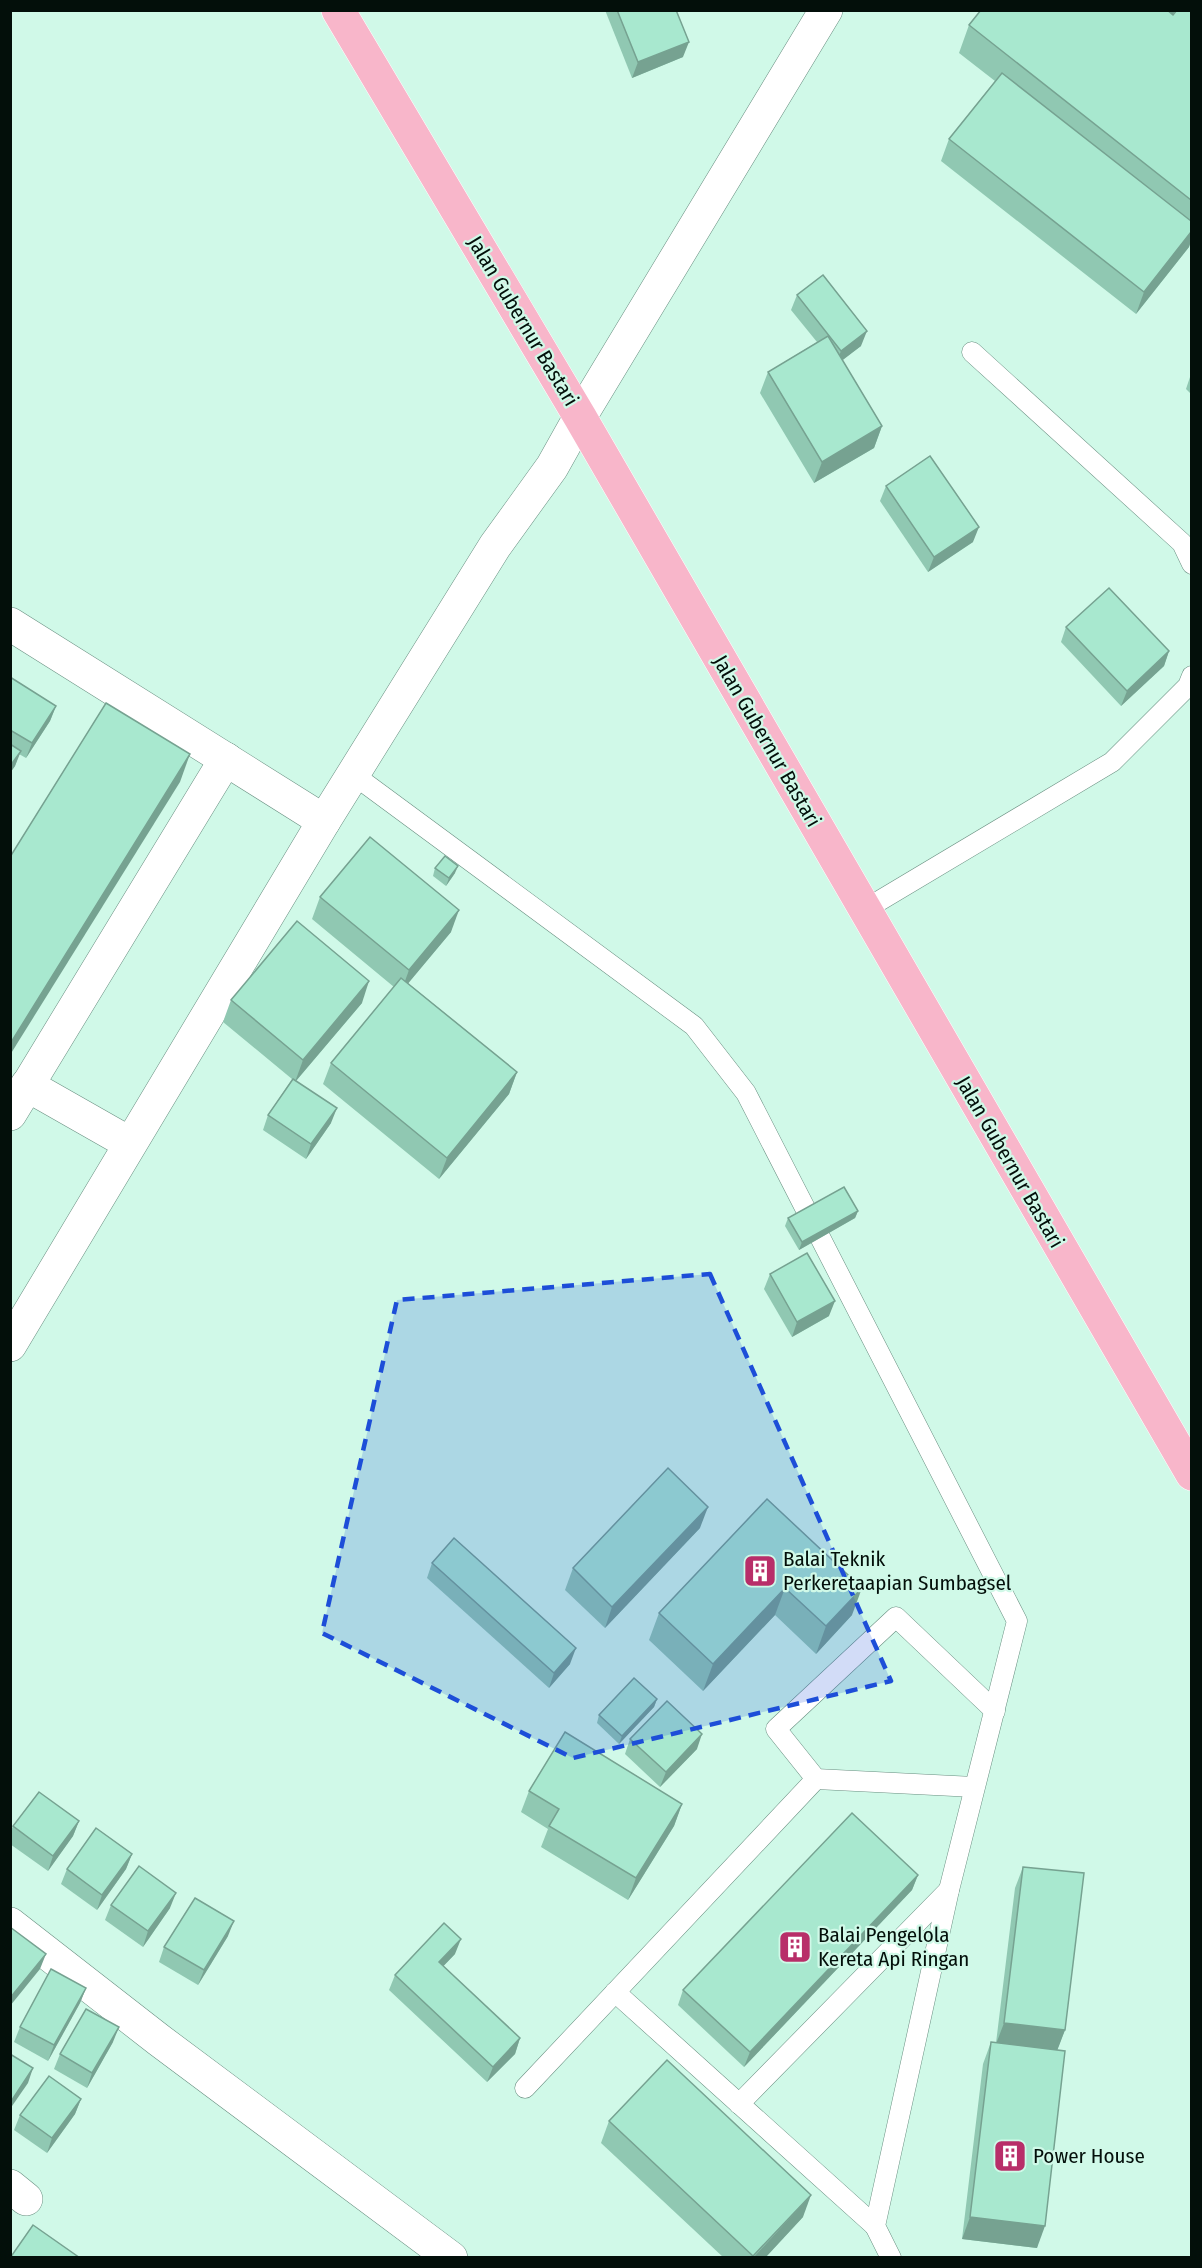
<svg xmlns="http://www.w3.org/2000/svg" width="1202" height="2268" font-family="'Fira Sans Condensed',sans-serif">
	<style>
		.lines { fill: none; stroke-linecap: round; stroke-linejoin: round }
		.service-casing { stroke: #698f81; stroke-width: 21 }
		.minor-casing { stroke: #698f81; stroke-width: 34 }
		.tertiary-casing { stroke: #698f81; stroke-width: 34 }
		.trunk-casing { stroke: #fff; stroke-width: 34 }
		.service { stroke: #fff; stroke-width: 20 }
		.minor { stroke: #fff; stroke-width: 33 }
		.tertiary { stroke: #fff; stroke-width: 33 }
		.trunk { stroke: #f8b6ca; stroke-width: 33 }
		.wall { fill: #90c8b2 }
		.shaded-wall { fill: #76a291 }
		.building { fill: #a8e8cf; stroke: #76a291; stroke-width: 1.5 }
		.marked { fill: #1d4ed8; fill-opacity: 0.2; stroke: #1d4ed8; stroke-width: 4.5; stroke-dasharray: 12 8; stroke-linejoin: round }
		.labels { text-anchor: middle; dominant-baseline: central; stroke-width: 4.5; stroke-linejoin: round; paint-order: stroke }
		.street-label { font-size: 21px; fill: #030f0a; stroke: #d0f9e8 }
		.poi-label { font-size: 21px; fill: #030f0a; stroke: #d0f9e8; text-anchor: start }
	</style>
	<rect width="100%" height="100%" fill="#d0f9e8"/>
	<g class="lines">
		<defs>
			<g id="service">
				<path d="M972,352L1182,543L1192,564"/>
				<path d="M354,775L694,1026L746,1093L1017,1621L949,1890L875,2226L891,2258"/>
				<path d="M864,910L1112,762L1188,686L1192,676"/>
				<path d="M974,1787L816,1779L776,1729L896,1617L995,1711"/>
				<path d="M615,1992L875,2226"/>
				<path d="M525,2088L816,1779"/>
				<path d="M739,2104L949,1890"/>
			</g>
			<g id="minor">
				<path d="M580,417L826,10"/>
				<path d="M10,624L324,821"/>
				<path d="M27,1085L129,1143"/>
				<path d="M10,1114L226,759"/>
				<path d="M10,1924L159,2040L451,2258"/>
				<path d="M10,2186L26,2199"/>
			</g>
			<path id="tertiary" d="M10,1345L324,821L495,546L552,467L580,417"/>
			<path id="trunk" d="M338,10L580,417L1192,1474"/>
		</defs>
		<use href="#service" class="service-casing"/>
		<use href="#minor" class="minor-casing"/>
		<use href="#tertiary" class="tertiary-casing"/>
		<use href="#trunk" class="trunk-casing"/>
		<use href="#service" class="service"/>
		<use href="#minor" class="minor"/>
		<use href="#tertiary" class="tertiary"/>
		<use href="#trunk" class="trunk"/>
	</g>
	<g class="wall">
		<path d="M605,10H676L683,57L632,78Z"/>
		<path d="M981,10H1176L1173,15L1191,10V241L1189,247L1136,314L941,161L949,139L995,81L959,53L969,25Z"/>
		<path d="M797,295L861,346L842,360L882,426L874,448L814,483L760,393L768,372L817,342L791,310Z"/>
		<path d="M1191,374V394L1186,389Z"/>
		<path d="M886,486L973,542L928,572L880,501Z"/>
		<path d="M1066,627L1169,651L1164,666L1121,706L1061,642Z"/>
		<path d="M10,677L56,706L50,721L26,758L19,754L15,766L10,773Z"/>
		<path d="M435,868L455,873L446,886L433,876Z"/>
		<path d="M320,897L451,932L408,983L517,1072L509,1094L439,1179L323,1084L331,1063L394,987L312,919Z"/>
		<path d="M231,1000L362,1003L296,1081L331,1123L306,1159L263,1130L268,1115L292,1079L223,1022Z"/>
		<path d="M858,1211L855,1218L799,1250L785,1226L788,1218Z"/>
		<path d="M770,1274L829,1316L792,1337L764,1289Z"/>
		<path d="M767,1499L852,1615L816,1654L775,1615L703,1691L649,1640L659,1613Z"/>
		<path d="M700,1528L605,1628L565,1590L573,1568Z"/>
		<path d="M432,1563L570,1664L549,1688L427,1578Z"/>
		<path d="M657,1699L654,1707L619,1744L597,1723L599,1715Z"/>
		<path d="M630,1739L697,1749L660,1787L625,1754Z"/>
		<path d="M529,1791L682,1804L674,1826L628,1900L541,1847L548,1829L521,1812Z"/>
		<path d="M79,1821L73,1836L48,1871L10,1844V1833L13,1826Z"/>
		<path d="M132,1854L126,1869L97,1910L61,1884L67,1869Z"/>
		<path d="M1023,1867L1065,2030L1057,2050L1037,2248L962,2239L983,2064L991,2042L996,2043L1015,1888Z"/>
		<path d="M918,1875L912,1890L744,2067L678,2005L683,1990Z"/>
		<path d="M111,1905L170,1908L143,1947L105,1920Z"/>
		<path d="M228,1936L198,1985L159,1962L164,1947Z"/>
		<path d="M455,1954L443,1966L520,2038L515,2054L487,2082L389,1990L395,1975Z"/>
		<path d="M86,1988L80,2003L48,2061L14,2042L20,2027Z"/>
		<path d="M113,2042L87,2088L54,2069L60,2054Z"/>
		<path d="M81,2099L75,2114L47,2153L14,2130L20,2115Z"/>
		<path d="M609,2121L803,2217L765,2258H724L601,2143Z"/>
	</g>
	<g class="shaded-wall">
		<path d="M1170,10H1176L1164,26Z"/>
		<path d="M689,42L683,57L632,78L638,62Z"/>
		<path d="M1191,232V241L1189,247L1136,314L1144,292Z"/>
		<path d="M867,331L861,346L835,366L841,351Z"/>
		<path d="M882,426L874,448L814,483L822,462Z"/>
		<path d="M979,527L973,542L928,572L934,557Z"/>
		<path d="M1169,651L1164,666L1121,706L1127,691Z"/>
		<path d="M56,706L50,721L26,758L32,743Z"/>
		<path d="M21,751L15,766L10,773V766Z"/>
		<path d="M190,754L180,782L10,1055V1044Z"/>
		<path d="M458,866L455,873L446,886L449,878Z"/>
		<path d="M459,910L451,932L401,992L409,970Z"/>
		<path d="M369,981L362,1003L295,1082L303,1060Z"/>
		<path d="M517,1072L509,1094L439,1179L447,1158Z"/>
		<path d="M337,1108L331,1123L306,1159L311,1144Z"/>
		<path d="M858,1211L855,1218L799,1250L802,1242Z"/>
		<path d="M835,1301L829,1316L792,1337L797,1322Z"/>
		<path d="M708,1507L700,1528L605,1628L612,1607Z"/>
		<path d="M785,1588L775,1615L703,1691L713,1664Z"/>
		<path d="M862,1588L852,1615L816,1654L826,1626Z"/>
		<path d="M576,1648L570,1664L549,1688L554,1673Z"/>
		<path d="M657,1699L654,1707L619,1744L622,1736Z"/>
		<path d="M702,1734L697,1749L660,1787L666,1772Z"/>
		<path d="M682,1804L674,1826L628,1900L636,1878Z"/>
		<path d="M79,1821L73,1836L48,1871L53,1856Z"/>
		<path d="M132,1854L126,1869L97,1910L102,1895Z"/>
		<path d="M918,1875L912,1890L744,2067L750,2052Z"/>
		<path d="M176,1893L170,1908L143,1947L148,1931Z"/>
		<path d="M234,1921L228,1936L198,1985L204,1970Z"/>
		<path d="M461,1939L455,1954L433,1977L439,1962Z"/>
		<path d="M46,1954L40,1969L10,2006V1998Z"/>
		<path d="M86,1988L80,2003L48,2061L54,2045Z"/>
		<path d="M1004,2023L1065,2030L1057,2051L996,2044Z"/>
		<path d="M119,2027L113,2042L87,2088L92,2073Z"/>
		<path d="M520,2038L515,2054L487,2082L493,2067Z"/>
		<path d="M33,2068L28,2083L10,2109V2103Z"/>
		<path d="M81,2099L75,2114L47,2153L52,2138Z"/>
		<path d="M811,2195L803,2217L765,2258H753Z"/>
		<path d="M970,2217L1045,2226L1037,2248L962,2239Z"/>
	</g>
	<g class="building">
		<path d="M617,10H676L689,42L638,62Z"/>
		<path d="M981,10H1167L1173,15L1177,10H1191V200L969,25Z"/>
		<path d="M1002,73L1191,221V232L1144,292L949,139Z"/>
		<path d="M823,275L867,331L841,351L797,295Z"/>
		<path d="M828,336L882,426L822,462L768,372Z"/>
		<path d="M930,456L979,527L934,557L886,486Z"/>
		<path d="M1109,588L1169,651L1127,691L1066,627Z"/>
		<path d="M10,677L56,706L32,743L10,730Z"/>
		<path d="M106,703L190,754L10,1044V857Z"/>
		<path d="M10,744L21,751L10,766Z"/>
		<path d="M370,837L459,910L409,970L320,897Z"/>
		<path d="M445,856L458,866L449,878L435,868Z"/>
		<path d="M297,921L369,981L303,1060L231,1000Z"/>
		<path d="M401,978L517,1072L447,1158L331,1063Z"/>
		<path d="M293,1079L337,1108L311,1144L268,1115Z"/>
		<path d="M844,1187L858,1211L802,1242L788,1218Z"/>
		<path d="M807,1253L835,1301L797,1322L770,1274Z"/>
		<path d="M668,1468L708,1507L612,1607L573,1568Z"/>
		<path d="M767,1499L862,1588L826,1626L785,1588L713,1664L659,1613Z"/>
		<path d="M454,1538L576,1648L554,1673L432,1563Z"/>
		<path d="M634,1678L657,1699L622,1736L599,1715Z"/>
		<path d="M667,1701L702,1734L666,1772L630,1739Z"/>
		<path d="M565,1732L682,1804L636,1878L549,1826L559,1809L529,1791Z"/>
		<path d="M39,1792L79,1821L53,1856L13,1826Z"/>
		<path d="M852,1813L918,1875L750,2052L683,1990Z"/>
		<path d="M96,1828L132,1854L102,1895L67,1869Z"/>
		<path d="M139,1866L176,1893L148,1931L111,1905Z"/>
		<path d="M1023,1867L1084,1873L1065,2030L1004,2023Z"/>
		<path d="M195,1898L234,1921L204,1970L164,1947Z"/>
		<path d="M444,1923L461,1939L439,1962L520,2038L493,2067L395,1975Z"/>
		<path d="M10,1927L46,1954L10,1998Z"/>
		<path d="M51,1969L86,1988L54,2045L20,2027Z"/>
		<path d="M86,2009L119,2027L92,2073L60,2054Z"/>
		<path d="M991,2042L1065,2051L1045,2226L970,2217Z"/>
		<path d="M10,2054L33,2068L10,2103Z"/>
		<path d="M667,2060L811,2195L753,2256L609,2121Z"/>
		<path d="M49,2076L81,2099L52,2138L20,2115Z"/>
		<path d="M33,2225L80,2258H10Z"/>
	</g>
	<path class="marked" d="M710,1274L891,1681L573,1758L322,1633L397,1300Z"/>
	<defs>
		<symbol id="building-square" viewBox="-11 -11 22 22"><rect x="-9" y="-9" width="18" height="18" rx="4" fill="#b82e69" stroke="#d0f9e8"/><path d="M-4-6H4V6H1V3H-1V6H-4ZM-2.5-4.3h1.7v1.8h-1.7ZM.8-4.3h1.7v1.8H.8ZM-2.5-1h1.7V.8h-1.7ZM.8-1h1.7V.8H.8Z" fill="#fff"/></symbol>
	</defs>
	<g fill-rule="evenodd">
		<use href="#building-square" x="741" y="1552" width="38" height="38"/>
		<use href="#building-square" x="776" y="1928" width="38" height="38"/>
		<use href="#building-square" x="991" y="2137" width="38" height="38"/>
	</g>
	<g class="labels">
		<g class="street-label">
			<text transform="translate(523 321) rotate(59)">Jalan Gubernur Bastari</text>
			<text transform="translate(767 741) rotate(60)">Jalan Gubernur Bastari</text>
			<text transform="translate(1010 1162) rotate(60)">Jalan Gubernur Bastari</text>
		</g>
		<g class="poi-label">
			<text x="783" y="1559">Balai Teknik<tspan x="783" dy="24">Perkeretaapian Sumbagsel</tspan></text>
			<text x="818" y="1935">Balai Pengelola<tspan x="818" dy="24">Kereta Api Ringan</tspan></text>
			<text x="1033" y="2156">Power House</text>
		</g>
	</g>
	<rect width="1202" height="2268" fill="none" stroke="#030f0a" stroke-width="24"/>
</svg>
